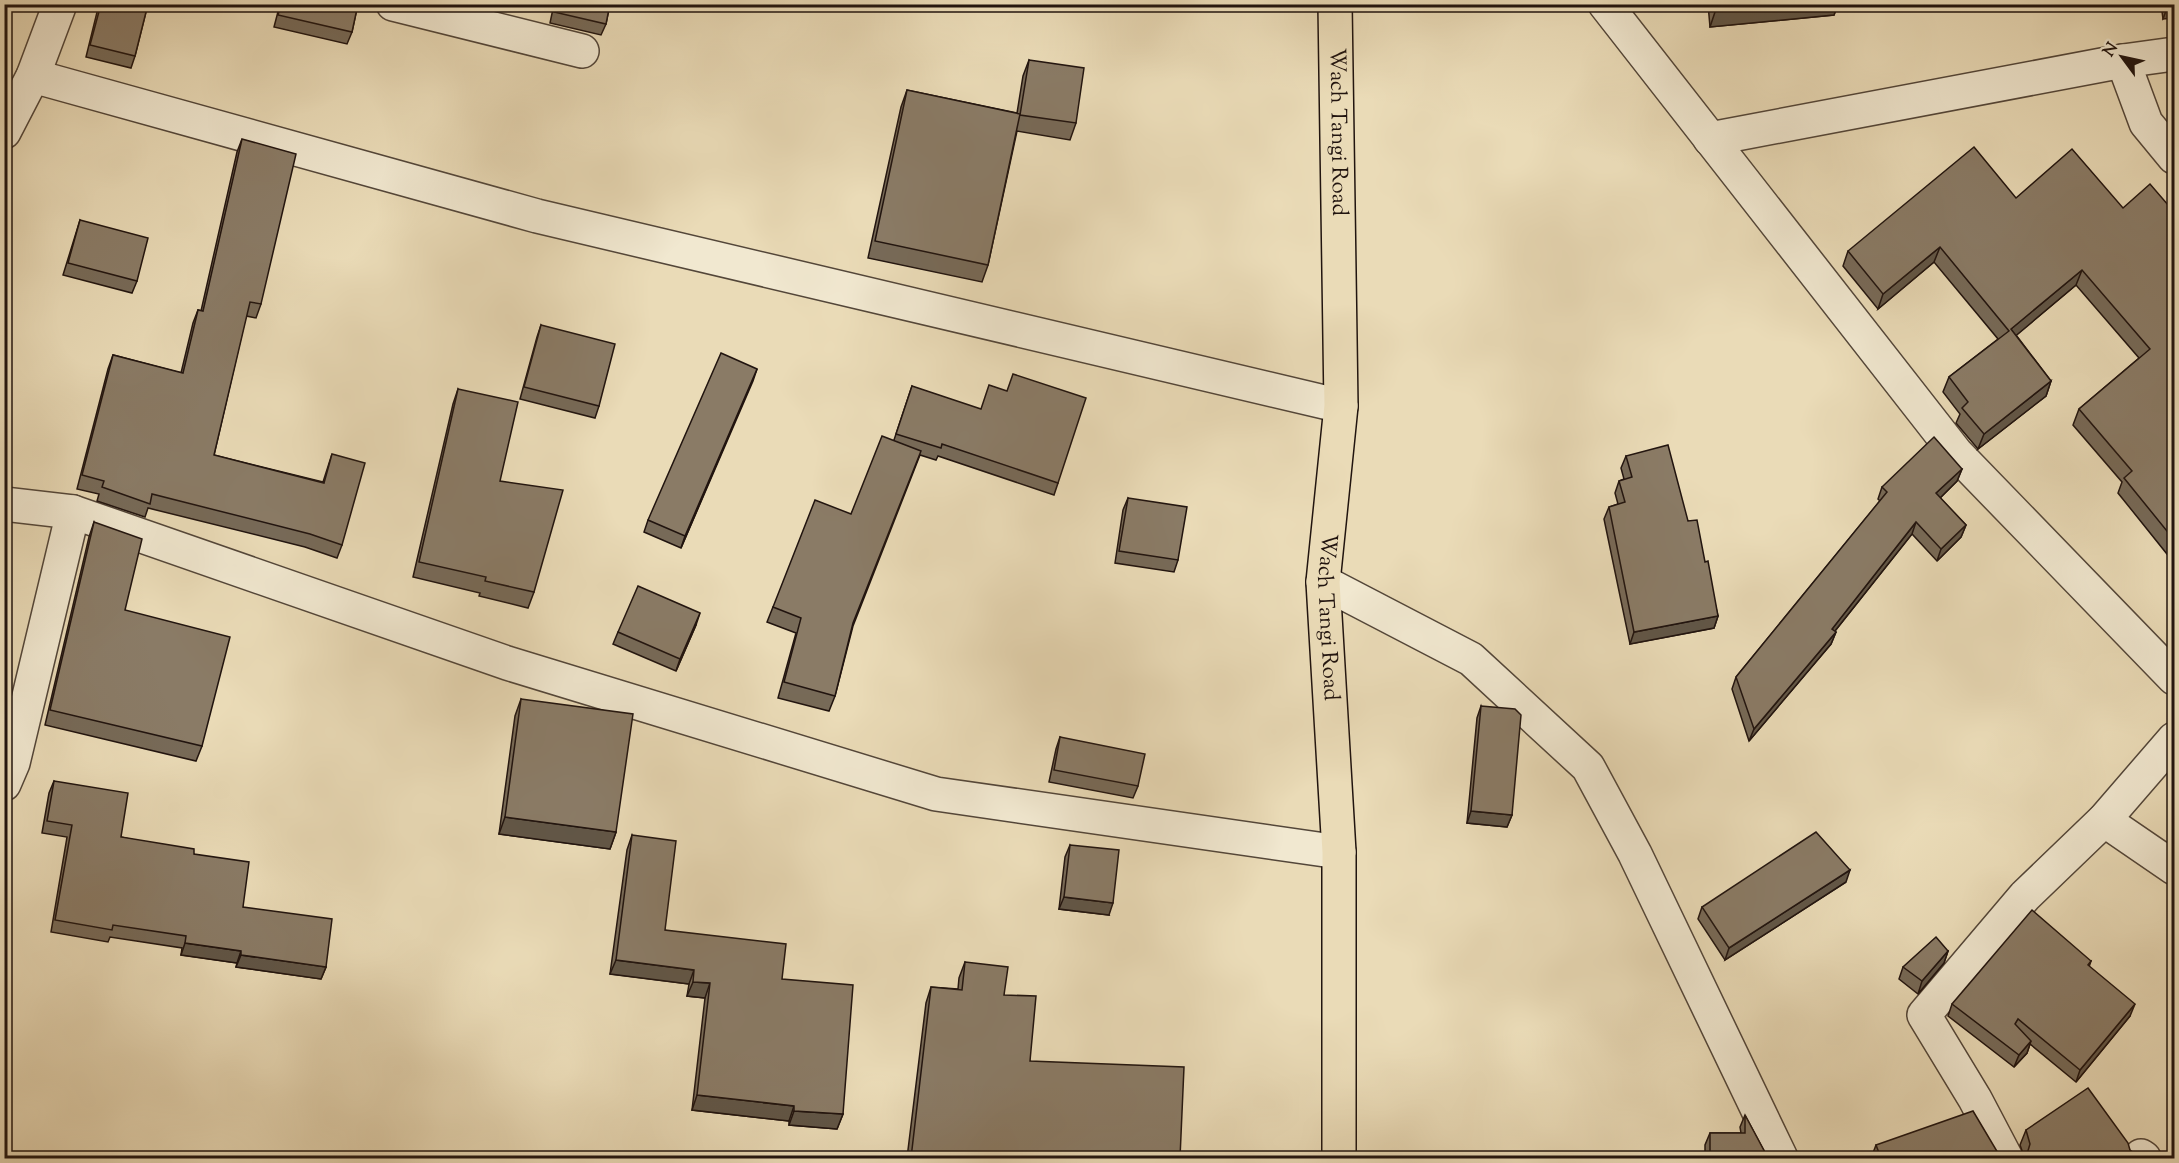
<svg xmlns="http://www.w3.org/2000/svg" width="2179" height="1163" font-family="'Sorts Mill Goudy',serif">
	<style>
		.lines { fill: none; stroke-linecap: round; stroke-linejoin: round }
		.minor-casing { stroke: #534639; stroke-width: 36 }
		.major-casing { stroke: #21140f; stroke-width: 36 }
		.minor { stroke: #f1e8d0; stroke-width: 33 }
		.major { stroke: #eadbb7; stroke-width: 33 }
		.wall { fill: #776a58; stroke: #21140f; stroke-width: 1.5 }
		.shaded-wall { fill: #615647; stroke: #21140f; stroke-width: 1.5 }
		.building { fill: #8a7b66; stroke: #21140f; stroke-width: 1.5 }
		.labels { text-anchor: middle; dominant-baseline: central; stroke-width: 6; stroke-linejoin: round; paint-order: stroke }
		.street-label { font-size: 22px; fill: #21140f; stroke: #f1e8d0 }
	</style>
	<rect width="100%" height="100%" fill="#eadbb7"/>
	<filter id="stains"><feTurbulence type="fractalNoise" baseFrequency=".00333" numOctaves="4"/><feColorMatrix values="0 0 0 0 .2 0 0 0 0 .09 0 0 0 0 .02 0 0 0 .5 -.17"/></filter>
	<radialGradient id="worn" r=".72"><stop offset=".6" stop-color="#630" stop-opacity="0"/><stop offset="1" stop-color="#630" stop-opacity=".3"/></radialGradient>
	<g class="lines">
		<defs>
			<g id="minor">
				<path d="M393,4L582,51"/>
				<path d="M1605,4L1956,453L2174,678"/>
				<path d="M2123,61L2146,123L2174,157"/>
				<path d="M33,76L537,216L1341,406"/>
				<path d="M4,132L33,76L60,4"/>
				<path d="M1710,139L2123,61L2174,54"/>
				<path d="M4,504L73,512L507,663L936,794L1339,852"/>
				<path d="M1323,582L1471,659L1588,767L1635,854L1781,1158"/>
				<path d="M4,784L13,763L73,512"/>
				<path d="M2104,820L2174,868"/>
				<path d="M2141,1156L2144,1158"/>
				<path d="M2006,1158L1975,1099L1924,1015L2025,896L2104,820L2174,739"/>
			</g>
			<g id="major">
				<path id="s1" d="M1335,4L1341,406L1323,582L1339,852V1158"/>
			</g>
		</defs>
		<use href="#minor" class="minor-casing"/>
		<use href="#major" class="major-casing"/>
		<use href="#minor" class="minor"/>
		<use href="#major" class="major"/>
	</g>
	<g class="wall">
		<path d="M99,4H148L135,56L131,68L86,57Z"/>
		<path d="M280,4H358L352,32L347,44L274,27Z"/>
		<path d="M554,4H610L606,24L601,35L550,23Z"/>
		<path d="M1708,4H1838L1834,15L1710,27Z"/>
		<path d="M2161,4H2175L2163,19Z"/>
		<path d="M1029,60L1076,123L1070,140L1017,131L988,265L982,282L868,258L901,107L907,90L1017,113L1023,76Z"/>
		<path d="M242,139L261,304L256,318L246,316L214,455L323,482L332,454L342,545L337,558L305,547L148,508L145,517L97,501L99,494L77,489L108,369L113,355L181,373L193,323L198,310L201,311L237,152Z"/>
		<path d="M2016,198L2175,213V564L2118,493L2122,482L2073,425L2079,409L2139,358L2076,285L2016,335L2051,381L2046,396L1978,449L1956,423L1960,414L1943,392L1949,377L1998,339L1934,262L1878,309L1843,266L1848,251Z"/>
		<path d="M80,220L137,281L132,293L63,275Z"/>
		<path d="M541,325L599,406L595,418L520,399L537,337Z"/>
		<path d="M757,369L681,548L644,532L648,520Z"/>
		<path d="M912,386L1058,483L1054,495L938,456L936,460L920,455L853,626L835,696L829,711L778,698L796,633L767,622L773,607L851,514L894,440Z"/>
		<path d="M458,389L500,481L534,592L528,608L479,596L480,593L413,577L453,404Z"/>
		<path d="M1626,456L1688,521L1705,562L1718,616L1714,628L1630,644L1604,519L1609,507L1618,504L1615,493L1619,481L1624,479L1621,468Z"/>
		<path d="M1962,469L1957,481L1940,498L1966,525L1961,537L1937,561L1912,534L1835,631L1836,632L1831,644L1749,741L1732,689L1736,677L1880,501L1878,499L1882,487Z"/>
		<path d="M1128,498L1178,560L1174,572L1115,563L1123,510Z"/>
		<path d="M94,522L125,610L202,746L196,761L45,725L89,537Z"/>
		<path d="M696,625L676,671L613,644L618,632Z"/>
		<path d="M521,699L616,832L610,849L499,834L515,716Z"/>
		<path d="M1481,706L1512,815L1507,827L1467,823L1477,718Z"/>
		<path d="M1060,737L1138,786L1133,798L1049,782L1056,749Z"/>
		<path d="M54,781L121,837L194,854L243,907L326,967L321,979L236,967L237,963L181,955L182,948L110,937L108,942L51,932L67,837L42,833L49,793Z"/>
		<path d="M632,835L665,930L782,979L843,1114L837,1129L789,1125V1121L692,1110L705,998L687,996L689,984L610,974L627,850Z"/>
		<path d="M1070,845L1109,915L1059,909L1065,857Z"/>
		<path d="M1846,882L1725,960L1698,919L1702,907Z"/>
		<path d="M1948,951L1944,963L1918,994L1899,979L1903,967Z"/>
		<path d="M2091,961L2089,967L2130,1016L2076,1082L2030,1044L2027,1053L2014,1067L1948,1016L1952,1004Z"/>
		<path d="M965,962L1004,995L1030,1061L1180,1158H907L926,1003L931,987L958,989L959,978Z"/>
		<path d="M1745,1115L1768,1158H1705V1145L1710,1133H1741L1740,1127Z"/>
		<path d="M2026,1130L2130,1150L2024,1156L2020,1145Z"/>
		<path d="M1876,1145L2001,1158H1871Z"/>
	</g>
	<g class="shaded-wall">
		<path d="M1771,4H1838L1834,15L1710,27L1716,9Z"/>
		<path d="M2175,7V18L2163,19L2167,8Z"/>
		<path d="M1940,247L1934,262L1878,309L1883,294Z"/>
		<path d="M2082,270L2076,285L2006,344L2011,329Z"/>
		<path d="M757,369L753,381L681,548L685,536Z"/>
		<path d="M2051,381L2046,396L1978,449L1984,434Z"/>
		<path d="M1962,469L1957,481L1932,506L1936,493Z"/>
		<path d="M1916,522L1912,534L1827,641L1832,629Z"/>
		<path d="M1966,525L1961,537L1937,561L1941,549Z"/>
		<path d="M700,613L696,625L676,671L680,659Z"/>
		<path d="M1718,616L1714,628L1630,644L1634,632Z"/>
		<path d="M1836,632L1831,644L1749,741L1754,729Z"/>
		<path d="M1471,811L1512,815L1507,827L1467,823Z"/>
		<path d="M505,817L616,832L610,849L499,834Z"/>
		<path d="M1850,870L1846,882L1725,960L1729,948Z"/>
		<path d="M1064,897L1113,903L1109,915L1059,909Z"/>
		<path d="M185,943L241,951L237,963L181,955Z"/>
		<path d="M1948,951L1944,963L1918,994L1922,981Z"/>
		<path d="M241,955L326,967L321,979L236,967Z"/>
		<path d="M616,960L694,970L689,984L610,974Z"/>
		<path d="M693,982L710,983L705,998L687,996Z"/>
		<path d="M2135,1004L2130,1016L2076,1082L2080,1070Z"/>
		<path d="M2031,1041L2027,1053L2014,1067L2019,1055Z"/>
		<path d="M697,1095L794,1106L789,1121L692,1110Z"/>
		<path d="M794,1111L843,1114L837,1129L789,1125Z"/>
	</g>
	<g class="building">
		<path d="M101,4H148L135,56L90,45Z"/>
		<path d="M281,4H358L352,32L278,15Z"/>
		<path d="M556,4H610L606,24L554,12Z"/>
		<path d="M1716,4H1771L1716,9Z"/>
		<path d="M2166,4H2175V7L2167,8Z"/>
		<path d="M1029,60L1084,68L1076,123L1020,115Z"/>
		<path d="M907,90L1020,114L988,265L875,241Z"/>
		<path d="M242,139L296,154L261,304L250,302L214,455L324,483L332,454L365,463L342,545L310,534L152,494L150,504L102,487L104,481L82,475L113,355L183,373L198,310L203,311Z"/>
		<path d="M1974,147L2016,198L2072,149L2123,208L2150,184L2175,213V541L2124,478L2132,471L2079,409L2150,349L2082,270L2011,329L2051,381L1984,434L1962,408L1968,402L1949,377L2009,331L1940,247L1883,294L1848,251Z"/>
		<path d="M80,220L148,238L137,281L68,263Z"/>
		<path d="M541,325L615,344L599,406L524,387Z"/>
		<path d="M721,353L757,369L685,536L648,520Z"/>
		<path d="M1013,374L1086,398L1058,483L942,444L941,448L896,434L912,386L981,409L989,385L1007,391Z"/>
		<path d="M458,389L518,402L500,481L563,490L534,592L485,581L486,577L419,562Z"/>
		<path d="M882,436L921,451L853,623L835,696L784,682L801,618L773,607L815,500L851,514Z"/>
		<path d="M1934,437L1962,469L1936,493L1966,525L1941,549L1916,522L1832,629L1836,632L1754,729L1736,677L1887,492L1882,487Z"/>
		<path d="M1668,445L1688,521L1697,520L1705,562L1708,561L1718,616L1634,632L1609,507L1625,502L1619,481L1632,477L1626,456Z"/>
		<path d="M1128,498L1187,507L1178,560L1119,551Z"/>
		<path d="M94,522L142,539L125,610L230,637L202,746L50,710Z"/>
		<path d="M638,586L700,613L680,659L618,632Z"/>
		<path d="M521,699L633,714L616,832L505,817Z"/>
		<path d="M1481,706L1515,709L1521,715L1512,815L1471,811Z"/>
		<path d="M1060,737L1145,754L1138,786L1054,770Z"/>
		<path d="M54,781L128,793L121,837L194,849V854L249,862L243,907L332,919L326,967L241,955V951L185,943L186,936L113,925L112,930L55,920L72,825L47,821Z"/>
		<path d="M1816,832L1850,870L1729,948L1702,907Z"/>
		<path d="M632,835L676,841L665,930L786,944L782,979L853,985L843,1114L794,1111V1106L697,1095L710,983L693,982L694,970L616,960Z"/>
		<path d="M1070,845L1119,850L1113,903L1064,897Z"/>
		<path d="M2032,910L2091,961L2088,965L2135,1004L2080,1070L2018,1019L2015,1024L2031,1041L2019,1055L1952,1004Z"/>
		<path d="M1936,937L1948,951L1922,981L1903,967Z"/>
		<path d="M965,962L1008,967L1004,995L1036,996L1030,1061L1184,1067L1180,1158H911L931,987L962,990Z"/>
		<path d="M2088,1088L2128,1143L2130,1150L2141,1158H2021L2027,1154L2030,1144L2026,1130Z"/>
		<path d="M1973,1111L2001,1158H1881L1876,1145Z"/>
		<path d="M1745,1115L1768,1158H1710V1133H1745Z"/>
	</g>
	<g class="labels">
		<g class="street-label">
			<text stroke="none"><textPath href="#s1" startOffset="128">Wach Tangi Road</textPath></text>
			<text stroke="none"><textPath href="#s1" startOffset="614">Wach Tangi Road</textPath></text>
		</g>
	</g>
	<rect width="2179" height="1163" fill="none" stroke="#eadbb7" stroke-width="24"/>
	<rect x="6" y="6" width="2167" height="1151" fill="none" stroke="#21140f" stroke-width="3"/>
	<rect x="12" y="12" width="2155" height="1139" fill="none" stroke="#21140f" stroke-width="1.5"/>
	<g transform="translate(2122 57) rotate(303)" stroke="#f1e8d0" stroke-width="4.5" paint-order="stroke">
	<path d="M0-4.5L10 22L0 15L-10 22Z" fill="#21140f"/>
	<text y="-9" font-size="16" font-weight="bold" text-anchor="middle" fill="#21140f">N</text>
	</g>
	<rect width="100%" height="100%" filter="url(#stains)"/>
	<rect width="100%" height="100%" fill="url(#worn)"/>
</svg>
